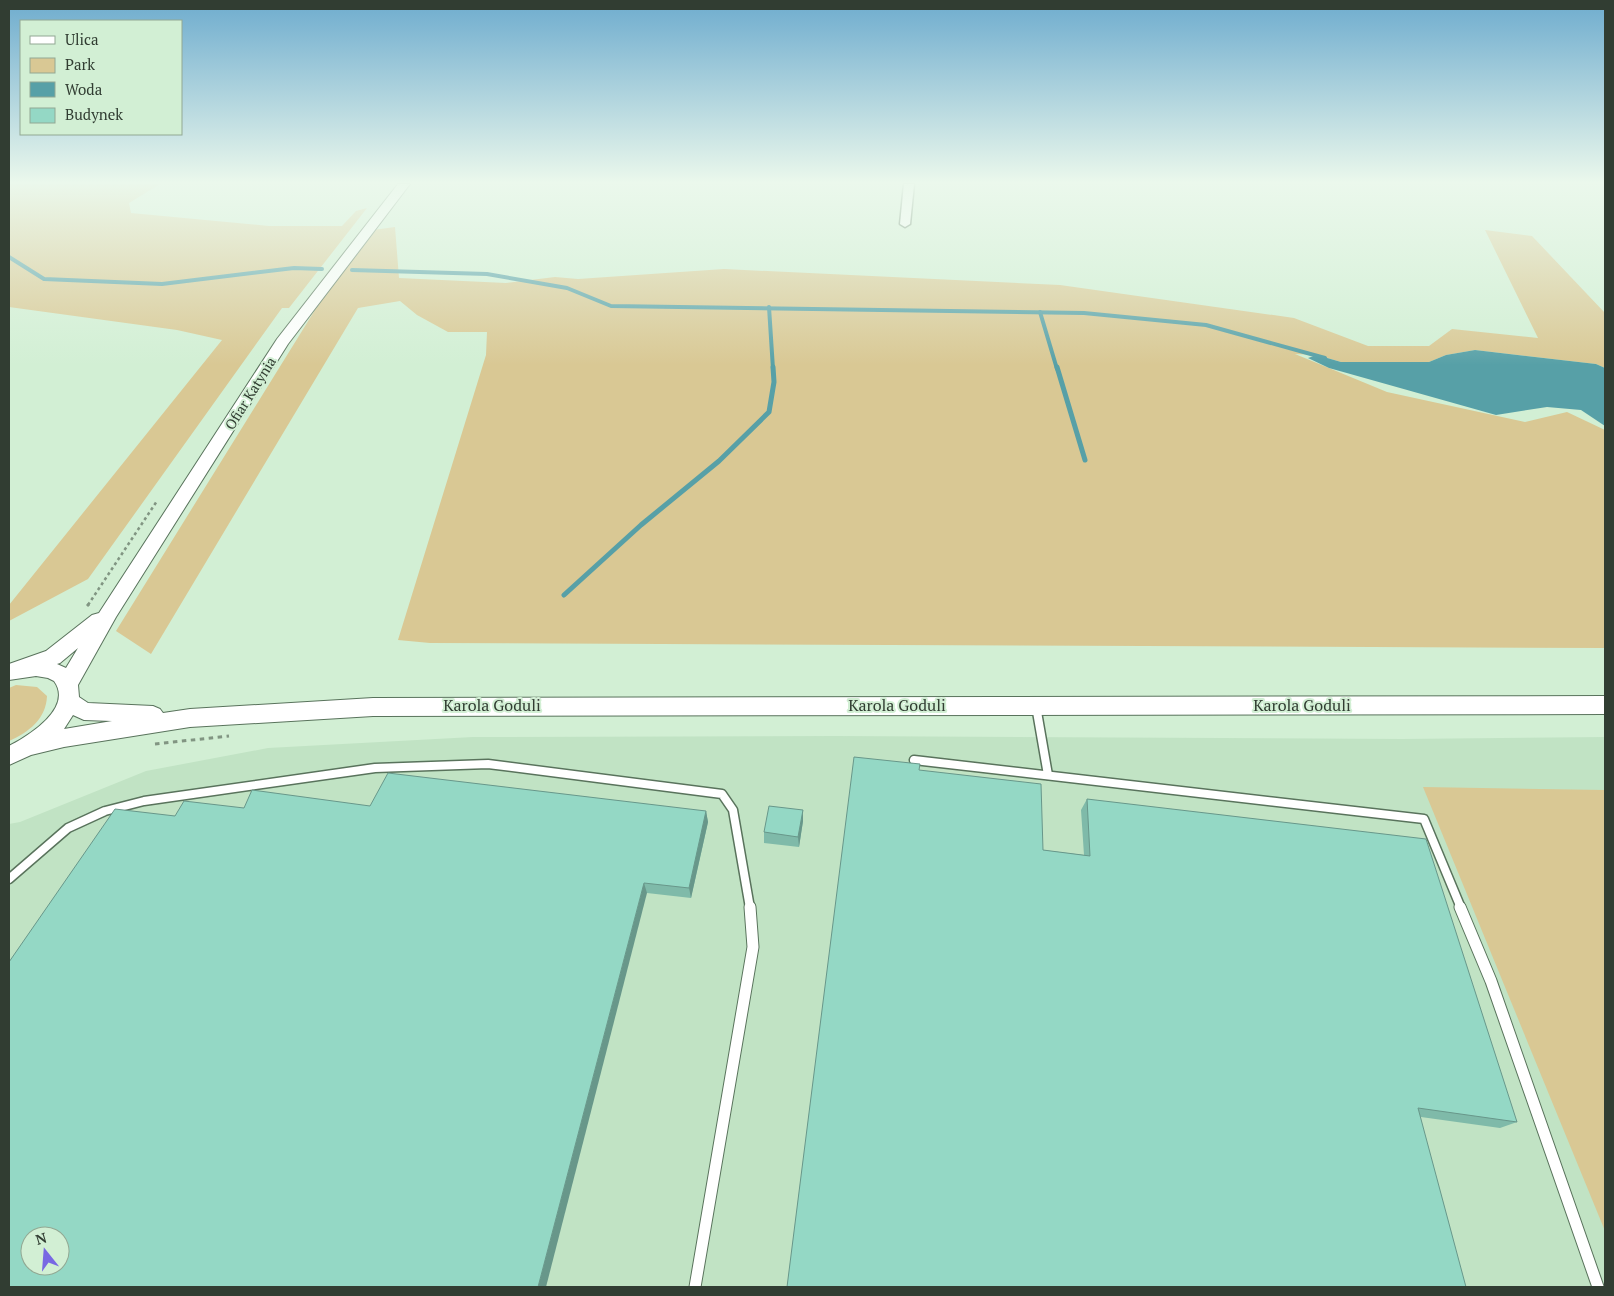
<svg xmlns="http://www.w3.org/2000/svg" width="1614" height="1296" font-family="'PT Serif',serif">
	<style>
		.built { fill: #c1e3c4; fill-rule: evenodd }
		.green { fill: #d9c894 }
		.water { fill: #57a0a7 }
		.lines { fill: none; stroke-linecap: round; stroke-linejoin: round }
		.stream-far1 { stroke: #57a0a7; stroke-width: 4 }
		.stream { stroke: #57a0a7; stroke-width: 5 }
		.service-far1-casing { stroke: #59735c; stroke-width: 11 }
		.service-casing { stroke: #59735c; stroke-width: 13 }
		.minor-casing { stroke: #59735c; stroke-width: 3 }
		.tertiary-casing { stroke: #59735c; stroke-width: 2 }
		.path-far1 { stroke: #819582; stroke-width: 2.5; stroke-dasharray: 3 3; stroke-linecap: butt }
		.path { stroke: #819582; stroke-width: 3; stroke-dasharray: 4.5 4.5; stroke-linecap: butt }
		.service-far1 { stroke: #fff; stroke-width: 8 }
		.service { stroke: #fff; stroke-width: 11 }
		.minor { fill: #fff; fill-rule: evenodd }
		.tertiary { fill: #fff; fill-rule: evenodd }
		.wall { fill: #7fbaa9 }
		.shaded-wall { fill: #68978a }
		.building { fill: #94d8c5; stroke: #68978a; fill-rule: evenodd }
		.labels { text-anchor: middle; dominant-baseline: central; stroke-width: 4; stroke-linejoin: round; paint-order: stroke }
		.far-street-label { font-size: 14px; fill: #313d32; stroke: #d2efd4 }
		.street-label { font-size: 16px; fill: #313d32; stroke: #d2efd4 }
	</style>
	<rect width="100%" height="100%" fill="#d2efd4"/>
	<path class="built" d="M836,736L1402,739L1605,737V1287H9V824L20,822L146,771L268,748L473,737ZM30,1236H60V1266H30Z"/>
	<g class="green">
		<path d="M9,184H160L129,203L131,213L269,226H342L356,211L367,208L289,308H282L88,579L9,621V605L222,340L177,330L9,307Z"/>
		<path d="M395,227L399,278L506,283L555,277L578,279L724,269L1060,285L1294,318L1368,346H1429L1452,329L1538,338L1485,230L1532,236L1605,313V368L1596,364L1475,350L1446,355L1429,362L1402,363L1341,362L1317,355L1295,354L1387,392L1525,422L1567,412L1605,430V648L430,643L398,640L486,355L487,332H448L417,315L400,301L358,308L151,654L116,631L315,310L373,230Z"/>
		<path d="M16,685L37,687L47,696C46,719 29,732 9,741V688Z"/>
		<path d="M1423,787L1605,790V1231Z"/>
	</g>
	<path class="water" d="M1475,350L1596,364L1605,368V426L1581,410L1547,407L1496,415L1329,368L1308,358L1317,355L1341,362H1429L1446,355Z"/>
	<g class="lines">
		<g class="stream-far1">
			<path d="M9,257L44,279L162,284L294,268L322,269"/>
			<path d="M352,270L487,274L567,288L611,306L1084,313L1206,325L1325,358"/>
			<path d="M769,307L773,369"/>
			<path d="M1040,312L1057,369"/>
		</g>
		<g class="stream">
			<path d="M1057,367L1085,460"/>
			<path d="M564,595L641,525L719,461L769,412L774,382L773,367"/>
		</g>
		<defs>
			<g id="service-far1">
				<path d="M1036,706L1048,775"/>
				<path d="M914,760L1424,819L1461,908"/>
				<path d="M9,879L68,828L105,811L144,801L375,768L488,764L722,794L733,810L750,908"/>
			</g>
			<g id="service">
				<path d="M1460,907L1491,981L1598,1287"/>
				<path d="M695,1287L753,947L750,907"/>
			</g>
			<path id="minor" d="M904,184H914L910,224L905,227L900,224Z"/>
			<path id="tertiary" d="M398,184H410L288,344L116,617L78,685L79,697L88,703L153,706L160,709L163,713L190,709L373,698L1605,696V714L373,716L190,727L64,747L31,755L9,765V746C28,736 74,708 54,681L48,678L36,676L9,680V664L46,651L92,615L99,613L277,339ZM78,648L66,668L57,664L60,663ZM73,715L84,720L112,721L64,729Z"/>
		</defs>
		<use href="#service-far1" class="service-far1-casing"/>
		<use href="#service" class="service-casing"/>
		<use href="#minor" class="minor-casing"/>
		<use href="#tertiary" class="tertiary-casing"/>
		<path class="path-far1" d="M88,605L157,501"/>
		<g class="path">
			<path d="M87,606L89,604"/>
			<path d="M155,744L229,736"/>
		</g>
		<use href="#service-far1" class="service-far1"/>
		<use href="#service" class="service"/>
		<use href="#minor" class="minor"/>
		<use href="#tertiary" class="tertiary"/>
	</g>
	<g class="wall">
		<path d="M919,770L1043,850L1084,855L1081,810L1087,799L1517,1122L1500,1128L1421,1117Z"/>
		<path d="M370,806L706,811L708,822L691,898L647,893L175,816L244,808Z"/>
		<path d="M803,810V821L799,847L764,843V832Z"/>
	</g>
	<g class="shaded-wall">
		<path d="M803,810V821L799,847L798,837Z"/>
		<path d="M706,811L708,822L691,898L689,888Z"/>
		<path d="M644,883L647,893L546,1287H538Z"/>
	</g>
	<g class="building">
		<path d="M854,757L920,764L919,770L1041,784L1043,850L1090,856L1087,799L1426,839L1517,1122L1418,1108L1466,1287H787Z"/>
		<path d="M388,773L706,811L689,888L644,883L538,1287H9V962L115,809L175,816L184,801L244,808L252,790L370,806ZM30,1236H60V1266H30Z"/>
		<path d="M769,806L803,810L798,837L764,832Z"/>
	</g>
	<linearGradient id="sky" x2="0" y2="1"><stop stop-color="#6eacce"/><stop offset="0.5" stop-color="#ebf8ec"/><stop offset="1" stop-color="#ebf8ec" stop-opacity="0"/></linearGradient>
	<rect width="1614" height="365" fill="url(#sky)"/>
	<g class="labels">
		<g class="far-street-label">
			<text transform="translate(250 393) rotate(-58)">Ofiar Katynia</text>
		</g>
		<g class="street-label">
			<text x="492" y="705">Karola Goduli</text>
			<text x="897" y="705">Karola Goduli</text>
			<text x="1302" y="705">Karola Goduli</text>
		</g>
	</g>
	<rect width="1614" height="1296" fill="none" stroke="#313d32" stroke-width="20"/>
	<rect x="20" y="20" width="162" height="115" fill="#d2efd4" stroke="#92a893"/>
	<rect x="30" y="36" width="25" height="8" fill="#ffffff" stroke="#92a893"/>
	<text x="65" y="45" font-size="15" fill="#313d32">Ulica</text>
	<rect x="30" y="58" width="25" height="15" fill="#d9c894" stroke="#92a893"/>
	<text x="65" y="70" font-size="15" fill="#313d32">Park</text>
	<rect x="30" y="82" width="25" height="15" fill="#57a0a7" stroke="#92a893"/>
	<text x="65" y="95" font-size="15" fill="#313d32">Woda</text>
	<rect x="30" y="108" width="25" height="15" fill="#94d8c5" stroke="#92a893"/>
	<text x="65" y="120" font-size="15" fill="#313d32">Budynek</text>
	<g transform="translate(45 1251) rotate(343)"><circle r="24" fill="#d2efd4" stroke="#92a893"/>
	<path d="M0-4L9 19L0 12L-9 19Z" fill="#7868e3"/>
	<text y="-8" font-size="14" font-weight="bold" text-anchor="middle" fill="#313d32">N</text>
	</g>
</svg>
